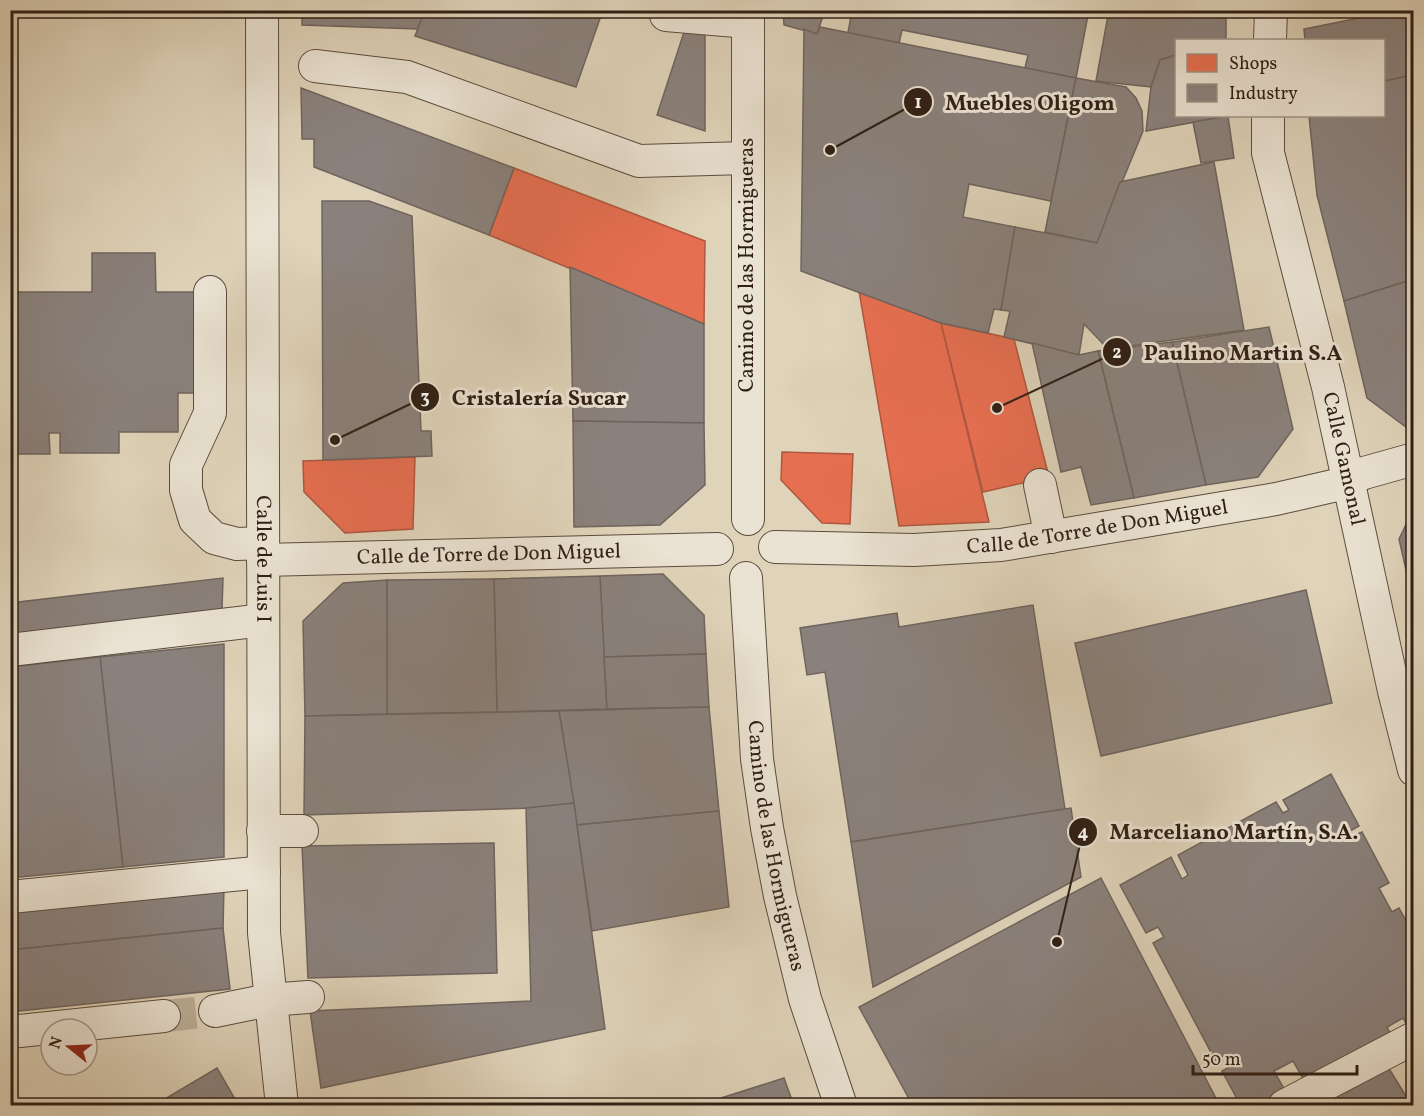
<svg xmlns="http://www.w3.org/2000/svg" width="1424" height="1116" font-family="Vollkorn,serif">
	<style>
		.shops { fill: #e76f51; stroke: #b0573f; stroke-width: 1.5 }
		.industry { fill: #8a817c; stroke: #6f645d; stroke-width: 1.5 }
		.lines { fill: none; stroke-linecap: round; stroke-linejoin: round }
		.minor-tunnel { stroke: #bcaf98; stroke-width: 32; stroke-dasharray: 32 16; stroke-linecap: butt }
		.minor-casing { stroke: #5b4c3e; stroke-width: 34 }
		.minor { stroke: #eae2d2; stroke-width: 32 }
		.labels { text-anchor: middle; dominant-baseline: central; stroke-width: 6; stroke-linejoin: round; paint-order: stroke }
		.street-label { font-size: 21px; fill: #2f1f15; stroke: #eae2d2 }
		.leader { fill: none; stroke: #2f1f15; stroke-width: 2 }
		.callout-dot { fill: #2f1f15; stroke: #eae2d2; stroke-width: 2 }
		.mark-label { font-size: 18px; text-anchor: middle; font-weight: bold; fill: #fff }
		.callout-label { font-size: 22px; text-anchor: middle; font-weight: bold; fill: #2f1f15; stroke: #eae2d2; stroke-width: 6; stroke-linejoin: round; paint-order: stroke }
	</style>
	<rect width="100%" height="100%" fill="#dfd3b9"/>
	<filter id="stains"><feTurbulence type="fractalNoise" baseFrequency=".00333" numOctaves="4"/><feColorMatrix values="0 0 0 0 .2 0 0 0 0 .09 0 0 0 0 .02 0 0 0 .5 -.17"/></filter>
	<radialGradient id="worn" r=".72"><stop offset=".6" stop-color="#630" stop-opacity="0"/><stop offset="1" stop-color="#630" stop-opacity=".3"/></radialGradient>
	<g class="shops">
		<path d="M514,168L705,241L704,324L489,235Z"/>
		<path d="M859,291L941,323L989,522L899,526Z"/>
		<path d="M941,323L1014,339L1049,477L983,492Z"/>
		<path d="M782,452L853,454L850,524L822,523L781,480Z"/>
		<path d="M415,457L413,529L345,533L304,492L303,461Z"/>
	</g>
	<g class="industry">
		<path d="M302,10H425L418,29L302,25Z"/>
		<path d="M425,10H603L576,87L415,36Z"/>
		<path d="M783,10H825L817,34L784,25Z"/>
		<path d="M852,10H1089L1076,78L1025,68L1028,55L902,30L899,43L848,33Z"/>
		<path d="M1109,10H1226V40H1176V55L1160,60L1151,87L1096,81Z"/>
		<path d="M1398,10H1414V75L1384,81V40H1305L1304,29Z"/>
		<path d="M686,26L705,32V131L657,115Z"/>
		<path d="M820,27L1076,78L1051,201L969,184L963,217L1015,227L1001,310L994,309L988,333L941,323L801,271L804,29L817,34Z"/>
		<path d="M1176,55V116H1228L1146,131L1151,87L1160,60Z"/>
		<path d="M1414,75V279L1344,301L1317,195L1309,116H1384V81Z"/>
		<path d="M1076,78L1126,87L1136,98L1142,111L1143,131L1097,243L1045,232Z"/>
		<path d="M301,88L514,168L489,235L314,167V139H302Z"/>
		<path d="M1228,116L1234,158L1201,163L1193,122Z"/>
		<path d="M1214,162L1244,330L1108,349L1084,324L1079,355L1004,337L1010,311L1001,310L1015,227L1097,243L1120,182Z"/>
		<path d="M322,201H369L412,216L421,431H431L432,456L323,460Z"/>
		<path d="M92,253H155L156,292H200V393H178V432H119V453H60V433H49L50,454H16V434H10V292H92Z"/>
		<path d="M570,267L704,324V423L573,421Z"/>
		<path d="M1414,279V433L1367,398L1344,301Z"/>
		<path d="M1269,327L1293,429L1258,477L1206,485L1172,342Z"/>
		<path d="M1172,342L1206,485L1134,498L1098,351Z"/>
		<path d="M1032,343L1079,355L1098,351L1134,498L1091,505L1081,467L1061,472Z"/>
		<path d="M573,421L704,423L705,485L660,525L574,527Z"/>
		<path d="M1414,508V605L1399,539Z"/>
		<path d="M663,574L704,615L706,654L604,657L600,576Z"/>
		<path d="M600,576L607,709L497,712L494,579Z"/>
		<path d="M223,578L222,610L10,635V603Z"/>
		<path d="M494,579L497,712L387,714V580Z"/>
		<path d="M387,580V714L305,716L303,621L343,583Z"/>
		<path d="M1306,590L1332,703L1101,756L1075,643Z"/>
		<path d="M1033,605L1065,809L851,842L825,672L807,675L800,628L897,613L899,627Z"/>
		<path d="M224,644V857L123,867L100,657Z"/>
		<path d="M706,654L709,707L607,709L604,657Z"/>
		<path d="M100,657L123,867L10,878V667Z"/>
		<path d="M709,707L719,811L577,825L559,711Z"/>
		<path d="M559,711L574,803L536,808L304,815L305,716Z"/>
		<path d="M1331,774L1359,826L1350,831L1353,836L1362,832L1389,883L1379,888L1392,912L1399,908L1414,935V1027L1409,1029L1403,1018L1387,1027L1392,1037L1306,1084L1293,1061L1274,1071L1287,1094L1266,1106H1241L1222,1071L1233,1065L1227,1054L1215,1060L1153,943L1164,937L1158,927L1146,933L1120,885L1171,857L1182,879L1188,875L1178,855L1276,802L1283,813L1289,810L1283,800Z"/>
		<path d="M574,803L605,1029L321,1088L310,1011L531,1001L526,808Z"/>
		<path d="M1071,808L1081,877L873,987L851,842Z"/>
		<path d="M719,811L729,907L592,931L577,825Z"/>
		<path d="M494,843L497,973L308,978L302,846Z"/>
		<path d="M1101,878L1219,1104L913,1106L859,1007Z"/>
		<path d="M224,887L223,928L10,950V909Z"/>
		<path d="M223,928L230,989L10,1012V950Z"/>
		<path d="M1385,1062L1412,1106H1298Z"/>
		<path d="M217,1068L239,1106H153Z"/>
		<path d="M784,1078L794,1106H696Z"/>
	</g>
	<g class="lines">
		<path class="minor-tunnel" d="M164,1016L215,1011"/>
		<defs>
			<g id="minor">
				<path id="s1" d="M262,10L264,933L282,1106"/>
				<path d="M748,10V519"/>
				<path d="M666,15L748,22"/>
				<path d="M1270,40L1271,10"/>
				<path d="M315,66L407,77L639,161L746,158"/>
				<path id="s2" d="M1268,116V153L1328,387L1394,691L1414,770"/>
				<path d="M210,292V413L186,465V490L195,520L214,538L237,544L263,543"/>
				<path d="M1040,485L1051,537"/>
				<path id="s3" d="M775,547L914,550L1001,545L1276,499L1337,485L1364,473L1414,459"/>
				<path id="s4" d="M263,560L717,549"/>
				<path id="s5" d="M746,578L757,759L767,828L780,896L805,999L841,1106"/>
				<path d="M10,650L263,620"/>
				<path d="M263,831H302"/>
				<path d="M10,897L264,872"/>
				<path d="M215,1011L269,1000L308,997"/>
				<path d="M10,1032L164,1016"/>
				<path d="M1284,1106L1414,1038"/>
			</g>
		</defs>
		<use href="#minor" class="minor-casing"/>
		<use href="#minor" class="minor"/>
	</g>
	<g class="labels">
		<g class="street-label">
			<text transform="translate(747 265) rotate(-90)">Camino de las Hormigueras</text>
			<text stroke="none"><textPath href="#s2" startOffset="352">Calle Gamonal</textPath></text>
			<text stroke="none"><textPath href="#s3" startOffset="324">Calle de Torre de Don Miguel</textPath></text>
			<text stroke="none"><textPath href="#s4" startOffset="226">Calle de Torre de Don Miguel</textPath></text>
			<text stroke="none"><textPath href="#s1" startOffset="549">Calle de Luis I</textPath></text>
			<text stroke="none"><textPath href="#s5" startOffset="270">Camino de las Hormigueras</textPath></text>
		</g>
	</g>
	<path class="leader" d="M830 150L918 102M997 408L1117 352M335 440L425 397M1057 942L1083 832"/>
	<g class="callout-dot">
		<circle cx="830" cy="150" r="6"/>
		<circle cx="997" cy="408" r="6"/>
		<circle cx="335" cy="440" r="6"/>
		<circle cx="1057" cy="942" r="6"/>
		<circle cx="918" cy="102" r="15"/>
		<circle cx="1117" cy="352" r="15"/>
		<circle cx="425" cy="397" r="15"/>
		<circle cx="1083" cy="832" r="15"/>
	</g>
	<g class="mark-label">
		<text x="918" y="108">1</text>
		<text x="1117" y="358">2</text>
		<text x="425" y="403">3</text>
		<text x="1083" y="838">4</text>
	</g>
	<g class="callout-label">
		<text x="1030" y="110">Muebles Oligom</text>
		<text x="1243" y="360">Paulino Martin S.A</text>
		<text x="539" y="405">Cristalería Sucar</text>
		<text x="1234" y="839">Marceliano Martín, S.A.</text>
	</g>
	<rect width="1424" height="1116" fill="none" stroke="#dfd3b9" stroke-width="36"/>
	<rect x="12" y="12" width="1400" height="1092" fill="none" stroke="#2f1f15" stroke-width="3"/>
	<rect x="18" y="18" width="1388" height="1080" fill="none" stroke="#2f1f15" stroke-width="1.5"/>
	<rect x="1175" y="39" width="210" height="78" fill="#eae2d2" stroke="#9f9486" stroke-width="1.5"/>
	<rect x="1187" y="54" width="30" height="18" fill="#e76f51" stroke="#9f9486" stroke-width="1.5"/>
	<text x="1229" y="69" font-size="18" fill="#2f1f15">Shops</text>
	<rect x="1187" y="84" width="30" height="18" fill="#8a817c" stroke="#9f9486" stroke-width="1.5"/>
	<text x="1229" y="99" font-size="18" fill="#2f1f15">Industry</text>
	<g transform="translate(69 1047) rotate(288)"><circle r="28" fill="#eae2d2" stroke="#9f9486" stroke-width="1.5"/>
	<path d="M0-4.5L10 22L0 15L-10 22Z" fill="#8f2418"/>
	<text y="-9" font-size="16" font-weight="bold" text-anchor="middle" fill="#2f1f15">N</text>
	</g>
	<path d="M1193 1065v9h164v-9" fill="none" stroke="#2f1f15" stroke-width="3"/>
	<text x="1202" y="1065" font-size="18" fill="#2f1f15" stroke="#eae2d2" stroke-width="4.5" paint-order="stroke">50 m</text>
	<rect width="100%" height="100%" filter="url(#stains)"/>
	<rect width="100%" height="100%" fill="url(#worn)"/>
</svg>
